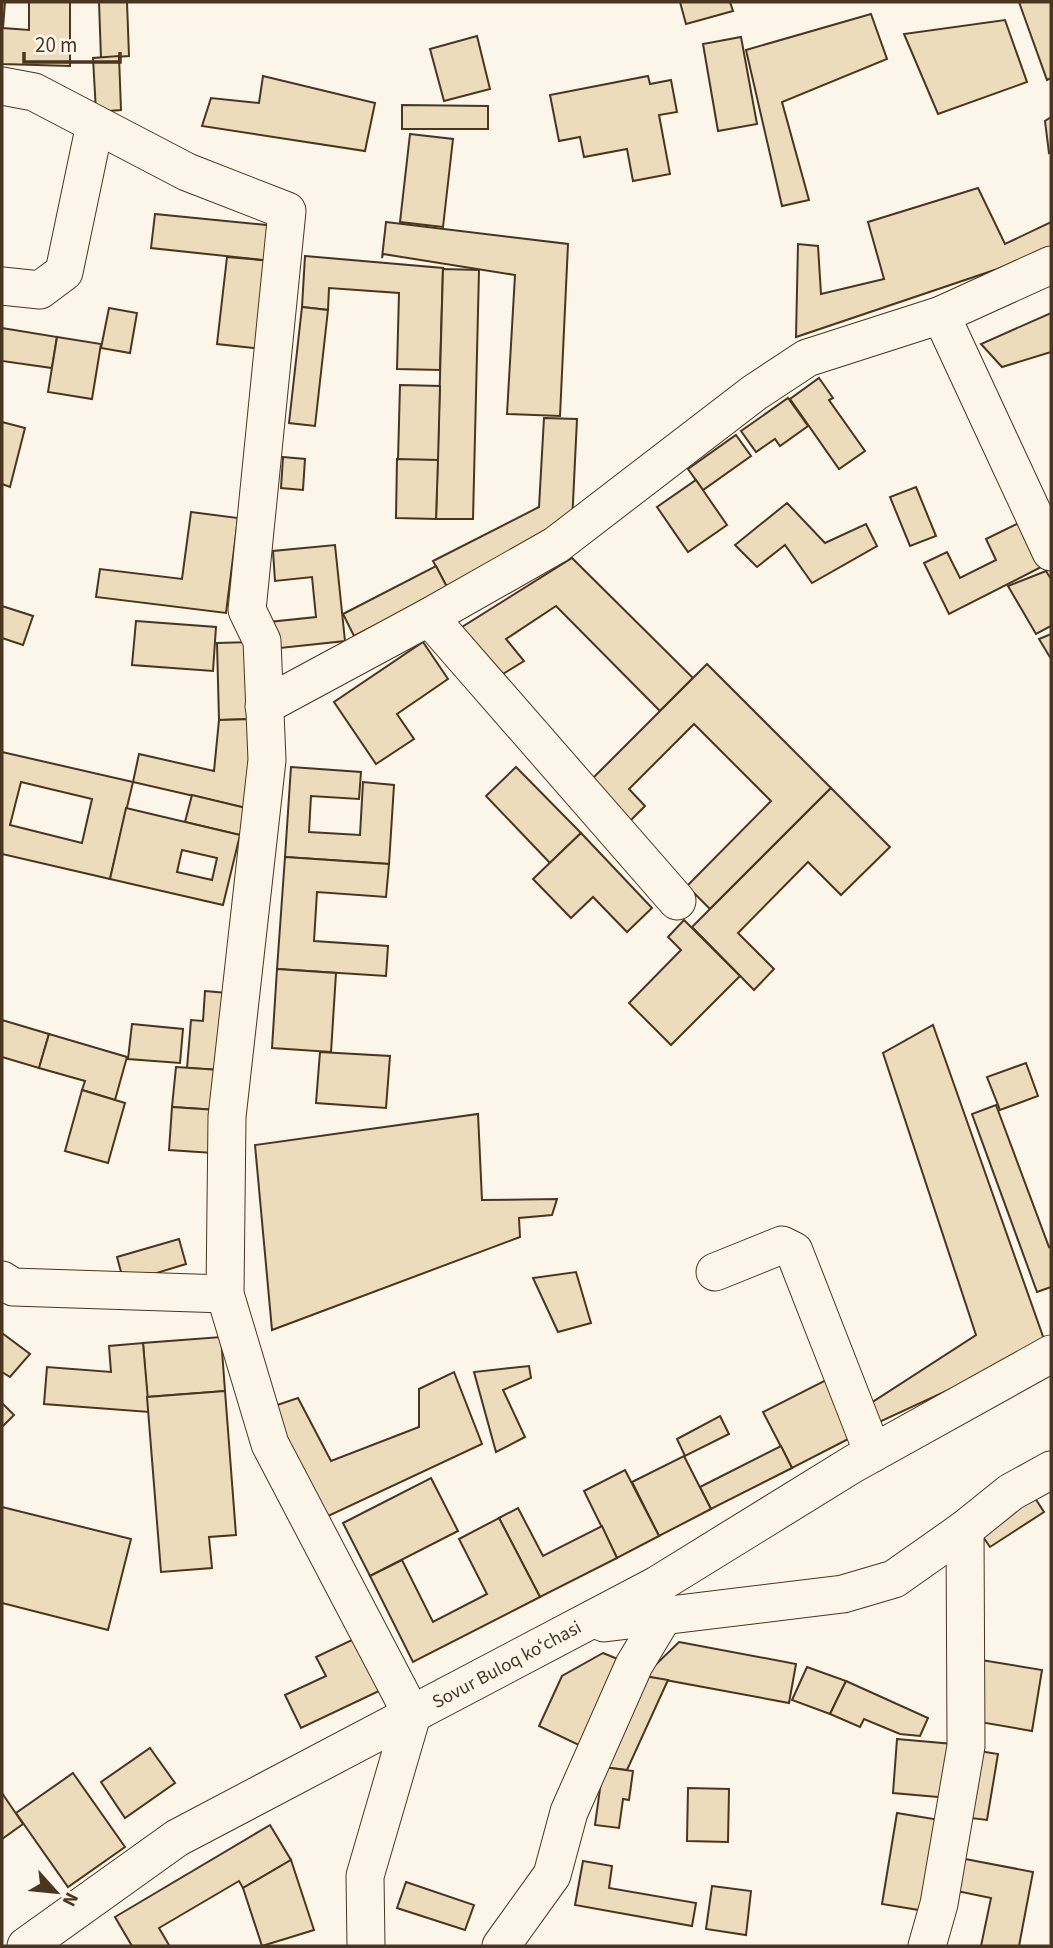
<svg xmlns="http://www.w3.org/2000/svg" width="1053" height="1948" font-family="'Source Sans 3',sans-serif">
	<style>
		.building { fill: #ecdcbc; stroke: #4a3520; stroke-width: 2; fill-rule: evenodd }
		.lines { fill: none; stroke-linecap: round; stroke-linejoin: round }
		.minor-casing { stroke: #4a3520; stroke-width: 39 }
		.minor { stroke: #fbf6e9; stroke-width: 37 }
		.labels { text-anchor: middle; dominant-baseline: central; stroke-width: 5; stroke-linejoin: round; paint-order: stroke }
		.street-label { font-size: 19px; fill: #4a3520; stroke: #fbf6e9 }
	</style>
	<rect width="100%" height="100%" fill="#fbf6e9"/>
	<g class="building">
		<path d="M2,2H5L3,28L29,30V2H70V66L2,64Z"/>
		<path d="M99,2H127L129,56L101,58Z"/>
		<path d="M680,2H730L733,11L686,24Z"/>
		<path d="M1019,2H1051V78L1047,80Z"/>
		<path d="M871,14L887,59L782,102L809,200L782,206L746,50Z"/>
		<path d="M1005,20L1027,82L938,114L904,34Z"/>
		<path d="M477,36L490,89L444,101L430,49Z"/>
		<path d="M741,37L757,124L718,131L703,44Z"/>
		<path d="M119,56L121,110L96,112L93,58Z"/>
		<path d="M263,76L375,103L365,151L202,126L211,98L259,103Z"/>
		<path d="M648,76L650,84L671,80L677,112L659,115L670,174L633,181L627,149L584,157L580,137L559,141L550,95Z"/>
		<path d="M402,105L488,106V129H402Z"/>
		<path d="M1051,117V152L1049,153L1045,121Z"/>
		<path d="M410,134L453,139L443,227L400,222Z"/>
		<path d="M978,188L1005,244L1051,222V251L796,337L798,244L818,246L821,294L884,279L868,222Z"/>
		<path d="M155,214L276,226L272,261L151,248Z"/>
		<path d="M386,222L568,244L560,416L507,414L515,275L383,254L382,258Z"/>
		<path d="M305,256L443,268L440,370L397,369L399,293L329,288L328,310L302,307Z"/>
		<path d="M227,257L272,261L262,349L217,344Z"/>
		<path d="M443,269L479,270L473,519H436Z"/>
		<path d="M302,307L328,310L315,426L289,423Z"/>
		<path d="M109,308L137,313L130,353L101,348Z"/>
		<path d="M1051,313V352L1002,367L981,344Z"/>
		<path d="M2,328L57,337L52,368L2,361Z"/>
		<path d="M57,337L101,344L92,399L48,392Z"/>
		<path d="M819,378L833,398L829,400L865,451L839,469L790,399Z"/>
		<path d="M400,385L440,386L438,460H398Z"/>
		<path d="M788,398L808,426L780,446L775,439L756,452L741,431Z"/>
		<path d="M544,418L577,419L572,523L448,589L433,561L539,507Z"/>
		<path d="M2,422L25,428L10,487L2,484Z"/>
		<path d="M736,435L751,456L703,490L688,469Z"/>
		<path d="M283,457L305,459L303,490L281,488Z"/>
		<path d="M397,459L438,460L436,519L396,518Z"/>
		<path d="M696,480L727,525L688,552L657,507Z"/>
		<path d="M916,487L936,536L910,546L890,497Z"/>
		<path d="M787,503L825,543L866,524L877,546L812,583L785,545L757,567L735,545Z"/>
		<path d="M191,512L238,518L226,613L96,597L100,569L182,579Z"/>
		<path d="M1025,520L1047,564L949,614L924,563L947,552L960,578L996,560L986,539Z"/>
		<path d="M335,545L345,641L271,649L269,622L316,617L312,577L275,581L273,551Z"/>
		<path d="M572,558L693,678L660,711L556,606L506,639L524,661L498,677L462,627Z"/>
		<path d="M436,566L448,589L354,636L343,614Z"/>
		<path d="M1046,571L1051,579V626L1036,634L1008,586Z"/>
		<path d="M2,606L33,616L23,645L2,638Z"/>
		<path d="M136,621L216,627L213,671L132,665Z"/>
		<path d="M1051,634V659L1039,639Z"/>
		<path d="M252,642L254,719L219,720L217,643Z"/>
		<path d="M423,642L448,679L397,714L414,739L376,764L334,702Z"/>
		<path d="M707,664L831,788L710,909L687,886L771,801L694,724L629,789L645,806L626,825L586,785Z"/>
		<path d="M254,719L246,808L133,782L139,754L214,771L219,720Z"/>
		<path d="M2,752L133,782L110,879L2,854ZM21,782L92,799L82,843L10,825Z"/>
		<path d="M291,767L361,772L359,799L311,796L309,832L360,835L363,782L394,785L389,864L285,857Z"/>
		<path d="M516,767L581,833L550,863L486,796Z"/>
		<path d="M831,788L890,847L841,895L808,862L738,933L774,969L754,990L692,927Z"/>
		<path d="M192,795L246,808L240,835L185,822Z"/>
		<path d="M126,808L240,835L223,905L110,879ZM182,850L217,858L212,880L177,872Z"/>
		<path d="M581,833L652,908L627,932L593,897L571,918L533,879Z"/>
		<path d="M285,857L389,864L386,897L317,892L314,941L388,946L386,976L277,969Z"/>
		<path d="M684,920L740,976L671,1045L629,1003L681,950L668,937Z"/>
		<path d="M277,969L336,973L331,1052L272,1048Z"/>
		<path d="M205,991L227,993L220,1070L187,1068L191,1020L203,1021Z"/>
		<path d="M2,1020L49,1034L39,1068L2,1057Z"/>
		<path d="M132,1024L183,1029L180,1063L128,1059Z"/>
		<path d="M933,1025L1046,1345L875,1424L868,1405L976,1335L883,1053Z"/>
		<path d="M49,1034L127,1057L115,1100L82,1090L85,1081L39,1068Z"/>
		<path d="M320,1052L390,1056L386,1108L316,1103Z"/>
		<path d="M1026,1063L1038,1096L1000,1110L987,1077Z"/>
		<path d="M176,1067L220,1070L217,1110L172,1107Z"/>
		<path d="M82,1090L125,1103L108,1163L65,1151Z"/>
		<path d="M996,1105L1049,1247L1051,1246V1287L1037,1292L972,1114Z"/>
		<path d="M172,1107L217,1110L213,1153L169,1150Z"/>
		<path d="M478,1114L482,1200L557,1199L552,1215L519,1218L520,1237L272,1330L255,1145Z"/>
		<path d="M179,1239L186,1264L124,1283L117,1257Z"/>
		<path d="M576,1272L591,1323L558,1332L533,1278Z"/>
		<path d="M2,1333L30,1354L10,1377L2,1372Z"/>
		<path d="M221,1337L225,1391L147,1397L143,1343Z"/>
		<path d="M143,1343L149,1412L44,1404L47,1367L111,1372L109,1346Z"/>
		<path d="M529,1366L531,1378L503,1390L525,1437L496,1452L474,1372Z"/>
		<path d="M454,1372L482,1444L324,1518L268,1408L298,1398L331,1461L419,1427V1389Z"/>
		<path d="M830,1378L858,1434L792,1468L763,1412Z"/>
		<path d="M225,1391L236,1535L209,1537L212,1568L161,1572L147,1397Z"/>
		<path d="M2,1403L14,1415L2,1427Z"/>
		<path d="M720,1416L729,1434L685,1456L677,1439Z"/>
		<path d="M781,1446L792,1468L711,1509L700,1487Z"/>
		<path d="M684,1456L711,1509L659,1536L632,1482Z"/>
		<path d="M625,1470L659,1536L617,1558L584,1491Z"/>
		<path d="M431,1478L458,1531L370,1576L343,1523Z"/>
		<path d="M1033,1495L1044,1512L990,1547L979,1531Z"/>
		<path d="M2,1507L131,1539L108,1630L2,1603Z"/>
		<path d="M518,1508L543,1556L602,1526L617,1558L540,1597L499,1518Z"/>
		<path d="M499,1518L540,1597L413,1662L370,1576L402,1560L433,1622L487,1594L459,1539Z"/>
		<path d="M354,1639L379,1691L301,1728L285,1695L326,1676L316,1657Z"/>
		<path d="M679,1642L796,1664L789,1703L644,1676Z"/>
		<path d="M603,1653L625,1662L585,1748L539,1726L562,1676Z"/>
		<path d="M975,1659L1042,1670L1032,1731L974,1721Z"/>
		<path d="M807,1667L846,1681L830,1714L792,1700Z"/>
		<path d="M644,1676L668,1680L627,1770L603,1767Z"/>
		<path d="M846,1681L928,1718L920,1736L900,1734L864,1719L860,1727L830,1714Z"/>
		<path d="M897,1739L953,1744L949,1798L893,1793Z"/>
		<path d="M150,1748L175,1783L125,1818L101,1782Z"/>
		<path d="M973,1750L998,1754L987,1820L962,1817Z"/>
		<path d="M603,1767L633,1771L629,1800L623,1799L619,1828L595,1825Z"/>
		<path d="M73,1773L125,1847L68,1887L16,1813Z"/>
		<path d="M688,1788L729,1789L728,1842L687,1841Z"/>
		<path d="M2,1793L23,1824L2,1839Z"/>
		<path d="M897,1813L946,1821L931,1912L882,1904Z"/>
		<path d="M270,1825L291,1860L243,1888L239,1881L159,1928L169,1945L167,1946H132L115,1917Z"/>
		<path d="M960,1858L1033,1872L1019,1946H981L991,1898L952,1890Z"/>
		<path d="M291,1860L314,1930L262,1946L243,1888Z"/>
		<path d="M583,1861L612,1866L609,1888L696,1903L692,1926L575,1905Z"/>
		<path d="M406,1882L474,1905L465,1930L397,1908Z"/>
		<path d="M712,1886L751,1891L746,1935L706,1929Z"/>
	</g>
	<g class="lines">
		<defs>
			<g id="minor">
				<path d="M2,86L34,92L187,172L287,211L247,610L262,641L267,760L227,1117L225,1294L270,1444L412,1715"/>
				<path d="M2,286L40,290L64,272L95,124"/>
				<path d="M941,315L1051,552"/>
				<path d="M429,617L677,901"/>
				<path d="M264,706L429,617L556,545L754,393L807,358L941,315L1051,265"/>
				<path d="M715,1272L782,1245L794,1251L873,1453"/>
				<path d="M2,1280L13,1287L225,1294"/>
				<path d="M604,1623L843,1594L894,1579L965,1529L1011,1492L1051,1470"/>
				<path d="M26,1946L177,1838L657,1585L853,1464L1051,1354"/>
				<path d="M366,1946L365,1876L412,1715"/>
				<path d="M501,1946L552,1875L569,1812L634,1665L664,1615"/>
				<path d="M927,1946L939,1904L966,1746L965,1529"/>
			</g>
		</defs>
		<use href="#minor" class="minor-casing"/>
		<use href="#minor" class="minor"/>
	</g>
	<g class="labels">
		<g class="street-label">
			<text transform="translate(507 1665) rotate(-28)">Sovur Buloq koʻchasi</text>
		</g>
	</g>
	<rect width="1053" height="1948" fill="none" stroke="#4a3520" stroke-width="7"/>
	<g transform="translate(56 1892) rotate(117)" stroke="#fbf6e9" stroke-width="5" paint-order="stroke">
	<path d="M0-5L12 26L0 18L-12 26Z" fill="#4a3520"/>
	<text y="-10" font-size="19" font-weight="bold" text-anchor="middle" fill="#4a3520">N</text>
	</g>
	<path d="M24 52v10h96v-10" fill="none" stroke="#4a3520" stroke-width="3.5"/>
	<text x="35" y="52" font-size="21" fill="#4a3520" stroke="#fbf6e9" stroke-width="5" paint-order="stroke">20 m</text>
</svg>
